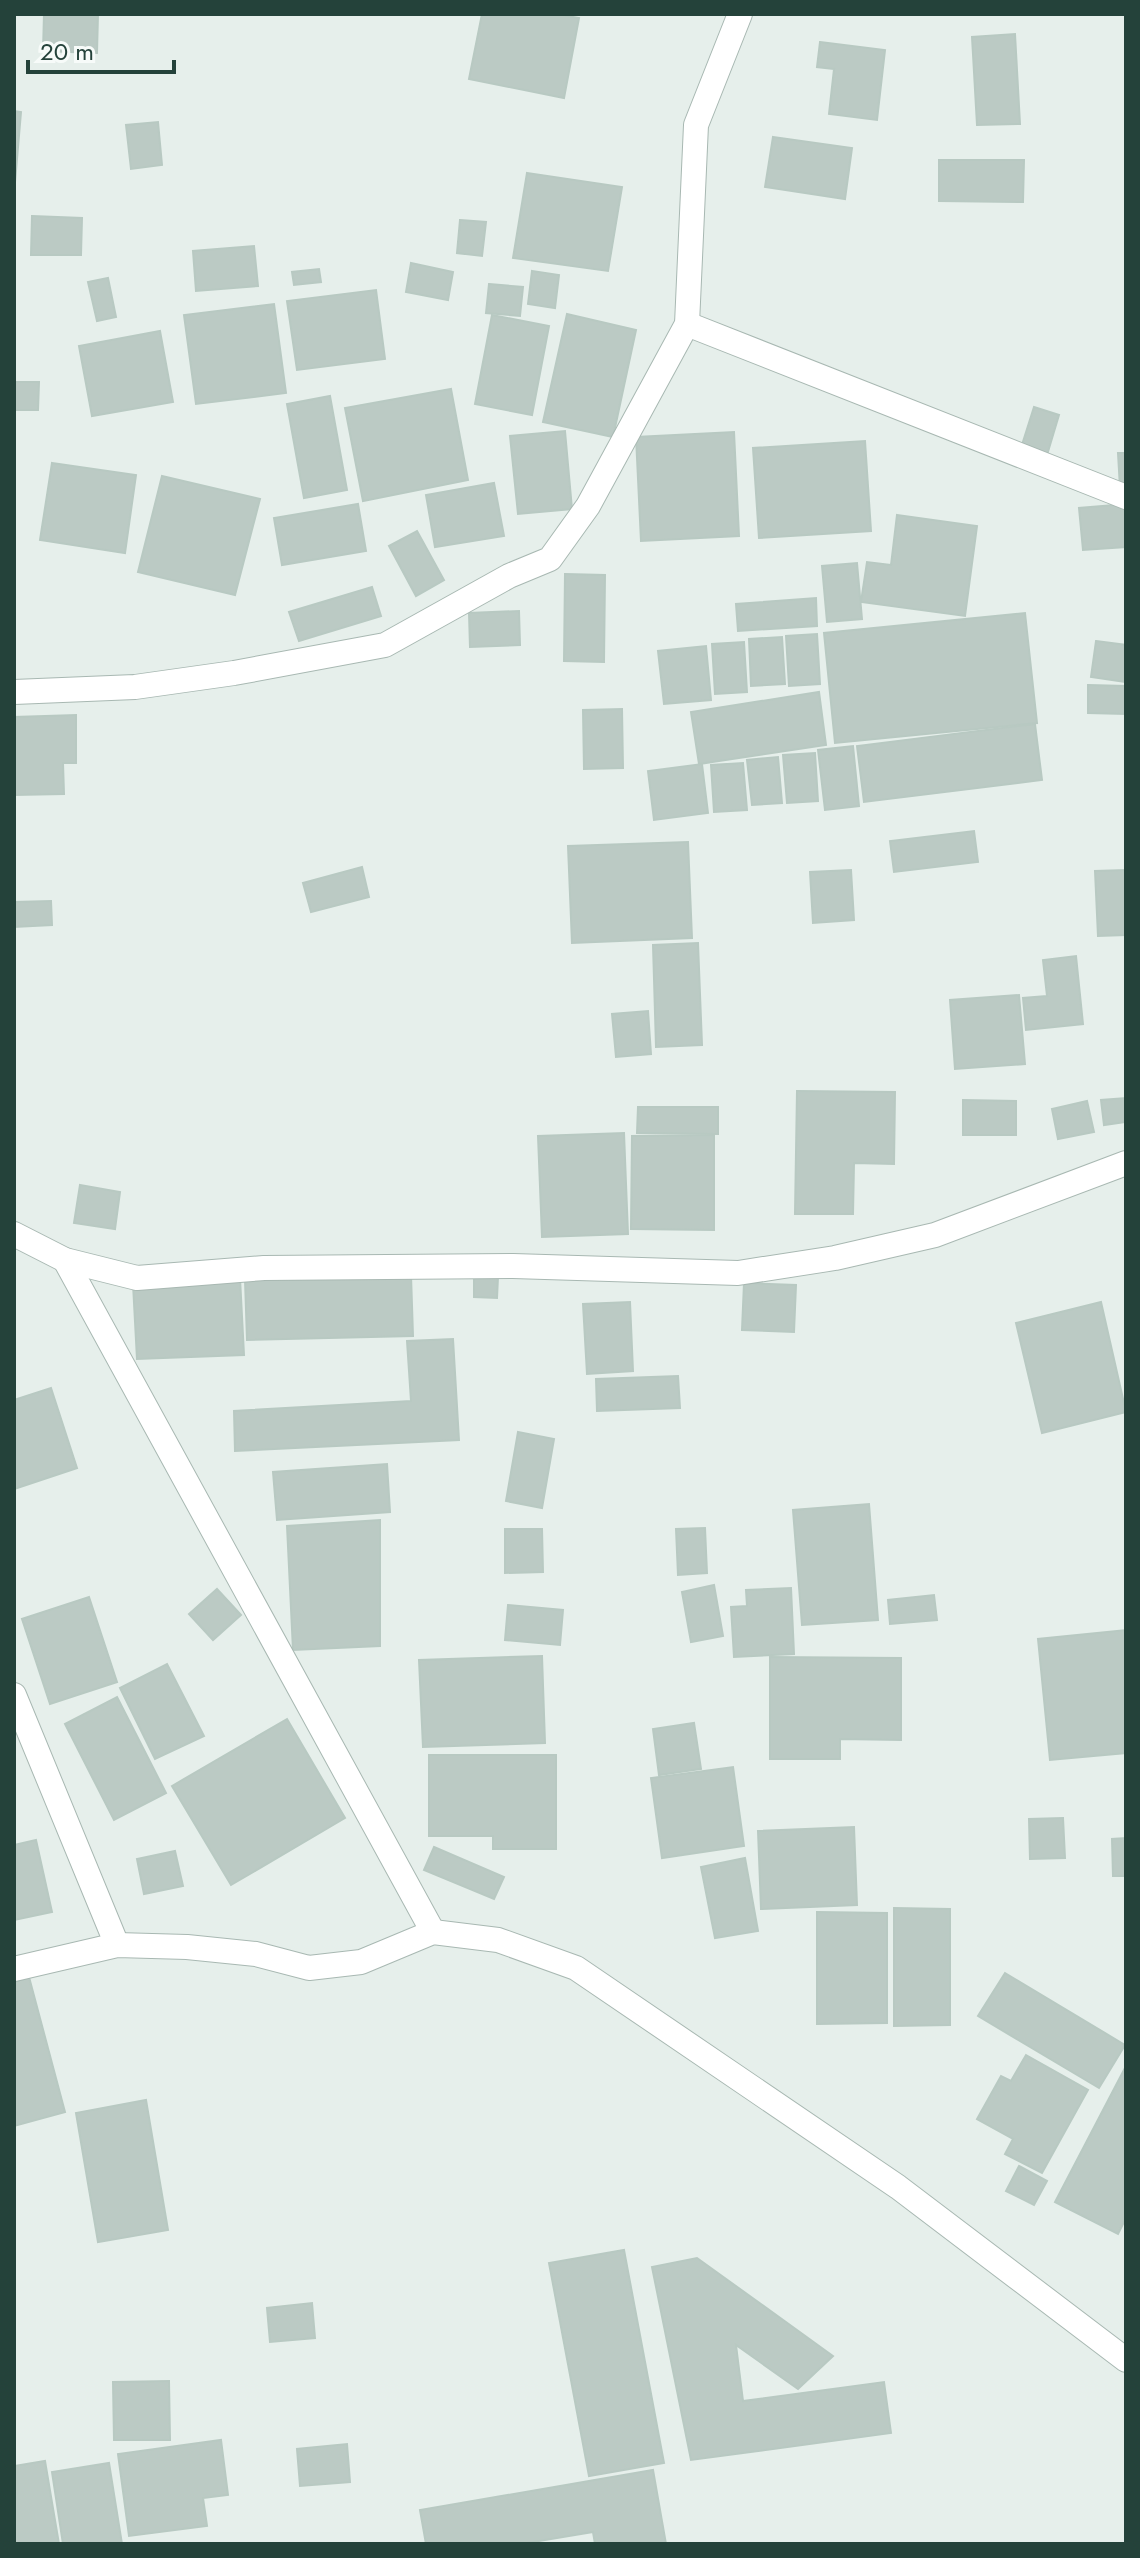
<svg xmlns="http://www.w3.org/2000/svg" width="1140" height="2558" font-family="Jost,sans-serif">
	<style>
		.building { fill: #bbcac4; stroke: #b8c9c2; stroke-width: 2 }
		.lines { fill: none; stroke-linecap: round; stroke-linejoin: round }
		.minor-casing { stroke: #a8b8b2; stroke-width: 26 }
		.minor { stroke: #fff; stroke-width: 24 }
	</style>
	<rect width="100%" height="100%" fill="#e6efeb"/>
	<g class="building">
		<path d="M44,14H98L97,53L43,51Z"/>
		<path d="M482,14H557L579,18L564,98L469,79Z"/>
		<path d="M1015,34L1020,124L977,125L972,37Z"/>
		<path d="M820,42L885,50L877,120L829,114L834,69L817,67Z"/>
		<path d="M14,111L21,112L14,194Z"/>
		<path d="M158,122L162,165L131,169L126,125Z"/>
		<path d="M773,137L852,148L845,199L765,187Z"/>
		<path d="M939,160H1024L1023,202L939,201Z"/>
		<path d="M527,173L622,187L608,271L513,258Z"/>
		<path d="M32,216L82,218L81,255H31Z"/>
		<path d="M460,220L486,222L482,256L457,253Z"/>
		<path d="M254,246L258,286L196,291L193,251Z"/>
		<path d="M411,263L453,272L448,300L406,292Z"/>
		<path d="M319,269L321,282L294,285L292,272Z"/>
		<path d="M532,271L559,275L555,308L528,304Z"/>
		<path d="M108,278L116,317L97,321L88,282Z"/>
		<path d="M489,284L523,287L520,316L486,313Z"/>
		<path d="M376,290L385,359L297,370L287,301Z"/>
		<path d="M274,304L286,393L196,404L184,315Z"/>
		<path d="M567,314L636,330L613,437L543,422Z"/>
		<path d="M492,315L549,326L532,415L475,404Z"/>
		<path d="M160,331L173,402L92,416L79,346Z"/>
		<path d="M14,382H39L38,410H14Z"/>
		<path d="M451,389L468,480L363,501L345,408Z"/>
		<path d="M330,396L347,490L304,498L287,404Z"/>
		<path d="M1034,407L1059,415L1047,455L1021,448Z"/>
		<path d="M565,431L572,509L518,514L510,436Z"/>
		<path d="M734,432L739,536L641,541L636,437Z"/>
		<path d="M865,441L871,531L759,538L753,448Z"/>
		<path d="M1118,453H1126V488H1120Z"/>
		<path d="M52,463L136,475L125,553L40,540Z"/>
		<path d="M162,476L260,499L235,595L138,572Z"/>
		<path d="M494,483L504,536L435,547L426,495Z"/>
		<path d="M358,504L366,551L282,565L274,518Z"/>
		<path d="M1126,504V547L1083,550L1079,508Z"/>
		<path d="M897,515L977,526L965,616L861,602L867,562L891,565Z"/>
		<path d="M417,531L444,580L416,596L389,546Z"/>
		<path d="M857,563L862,619L827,622L822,566Z"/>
		<path d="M565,574L605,575L604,662L564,661Z"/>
		<path d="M372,587L381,616L299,641L289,612Z"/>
		<path d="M816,598L817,626L738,631L736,604Z"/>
		<path d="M519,611L520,645L470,647L469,613Z"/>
		<path d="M1025,613L1037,723L835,743L824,633Z"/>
		<path d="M817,634L820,684L789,686L786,636Z"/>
		<path d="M782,637L785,684L751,686L749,639Z"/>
		<path d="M1096,641L1126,645V682L1091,677Z"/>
		<path d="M744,642L747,692L715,694L712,644Z"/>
		<path d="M706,646L711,700L664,704L658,651Z"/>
		<path d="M1088,685L1126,686V714L1088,713Z"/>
		<path d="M819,692L826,745L699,764L691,712Z"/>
		<path d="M622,709L623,768L584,769L583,710Z"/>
		<path d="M76,715V763H63L64,794L14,795V717Z"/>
		<path d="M1035,724L1042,780L864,802L857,746Z"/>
		<path d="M853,746L859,806L825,810L818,750Z"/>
		<path d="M815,753L818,801L787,803L783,755Z"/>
		<path d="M778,757L782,803L752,805L747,760Z"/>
		<path d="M743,763L747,810L714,812L711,765Z"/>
		<path d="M702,764L708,813L654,820L648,771Z"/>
		<path d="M974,831L978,862L894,872L890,841Z"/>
		<path d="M688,842L692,938L572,943L568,846Z"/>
		<path d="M362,867L369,897L311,912L303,883Z"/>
		<path d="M851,870L854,920L813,923L810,872Z"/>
		<path d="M1126,870V935L1098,936L1095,871Z"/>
		<path d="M51,901L52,925L14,927V902Z"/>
		<path d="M698,943L702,1045L656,1047L653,945Z"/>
		<path d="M1076,956L1083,1024L1026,1030L1023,998L1047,996L1043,960Z"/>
		<path d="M1019,995L1025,1064L955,1069L950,1000Z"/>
		<path d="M648,1011L651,1054L616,1057L612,1014Z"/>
		<path d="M797,1091L895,1092L894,1164L854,1163L853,1214H795Z"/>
		<path d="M1126,1098V1122L1104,1125L1101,1100Z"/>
		<path d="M963,1100L1016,1101V1135H963Z"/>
		<path d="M1087,1101L1094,1132L1058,1139L1052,1109Z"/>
		<path d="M638,1107H718V1134L637,1133Z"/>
		<path d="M624,1133L628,1234L542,1237L538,1136Z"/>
		<path d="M714,1135V1230L631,1229L632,1136Z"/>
		<path d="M80,1185L120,1192L115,1229L74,1223Z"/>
		<path d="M411,1275L413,1336L247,1340L245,1280Z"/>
		<path d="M498,1277L497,1298L474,1297V1278Z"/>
		<path d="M240,1278L244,1355L137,1359L133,1284Z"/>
		<path d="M744,1283L796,1285L794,1332L742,1330Z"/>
		<path d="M630,1302L633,1371L587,1374L583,1304Z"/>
		<path d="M1101,1302L1126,1412L1042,1433L1016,1323Z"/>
		<path d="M453,1339L459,1440L235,1451L234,1411L411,1401L407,1341Z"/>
		<path d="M678,1376L680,1408L597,1411L596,1379Z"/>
		<path d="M51,1388L77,1468L14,1489V1400Z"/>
		<path d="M518,1432L554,1439L542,1508L506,1501Z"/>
		<path d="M387,1464L390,1512L277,1520L273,1472Z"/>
		<path d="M869,1504L878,1620L802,1625L793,1510Z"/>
		<path d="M380,1520V1646L293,1650L287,1526Z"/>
		<path d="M705,1528L707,1573L678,1575L676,1529Z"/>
		<path d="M505,1529H542L543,1572L505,1573Z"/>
		<path d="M714,1585L723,1636L691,1642L682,1592Z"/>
		<path d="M791,1588L794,1654L734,1657L731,1607L747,1606L746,1590Z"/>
		<path d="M217,1589L241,1615L213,1640L189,1614Z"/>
		<path d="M934,1595L937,1620L890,1624L888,1600Z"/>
		<path d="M89,1597L117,1682L50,1704L22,1619Z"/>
		<path d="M508,1605L563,1610L560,1645L505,1640Z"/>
		<path d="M1126,1630V1753L1050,1760L1038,1639Z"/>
		<path d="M542,1656L545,1743L423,1747L419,1660Z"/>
		<path d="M770,1657L901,1658V1740L840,1739V1759H770Z"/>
		<path d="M167,1664L204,1736L155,1759L120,1688Z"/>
		<path d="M117,1697L166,1793L114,1820L65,1724Z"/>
		<path d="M287,1719L345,1818L231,1885L172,1786Z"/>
		<path d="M694,1723L701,1769L659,1775L653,1729Z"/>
		<path d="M429,1755H556V1849H493V1836H429Z"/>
		<path d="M733,1767L744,1846L662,1858L651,1778Z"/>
		<path d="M1063,1818L1065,1858L1030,1859L1029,1819Z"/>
		<path d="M854,1827L857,1905L761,1909L758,1831Z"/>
		<path d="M1126,1838V1876H1113L1112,1839Z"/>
		<path d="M36,1840L52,1912L14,1920V1845Z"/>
		<path d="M434,1847L504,1877L494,1899L424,1870Z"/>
		<path d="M175,1851L183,1886L144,1894L137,1859Z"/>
		<path d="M745,1858L758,1931L715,1938L701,1867Z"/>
		<path d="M894,1908L950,1909V2025L894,2026Z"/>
		<path d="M817,1912L887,1913V2023L817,2024Z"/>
		<path d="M1005,1973L1125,2045L1099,2088L978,2016Z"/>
		<path d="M29,1977L65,2112L14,2126V1982Z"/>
		<path d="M1026,2055L1088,2090L1042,2173L1005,2154L1013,2139L977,2119L1001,2076L1011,2081Z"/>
		<path d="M1126,2066V2218L1118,2234L1055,2202Z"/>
		<path d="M146,2100L168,2230L98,2242L76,2113Z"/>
		<path d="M1019,2166L1047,2181L1034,2205L1006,2191Z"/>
		<path d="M624,2250L664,2463L589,2476L549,2263Z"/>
		<path d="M697,2258L833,2356L798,2389L736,2345L743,2401L884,2382L891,2433L691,2460L652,2267Z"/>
		<path d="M312,2303L315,2338L270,2342L267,2308Z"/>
		<path d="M169,2381L170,2440H114L113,2382Z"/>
		<path d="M221,2440L228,2495L203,2498L207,2526L129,2536L118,2454Z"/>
		<path d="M347,2444L350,2482L300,2486L297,2449Z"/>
		<path d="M45,2461L59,2544H14V2466Z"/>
		<path d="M109,2463L122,2544H63L52,2472Z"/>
		<path d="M653,2470L666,2544H595L593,2532L521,2544H426L420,2510Z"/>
	</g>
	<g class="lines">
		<defs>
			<g id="minor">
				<path d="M687,324L1126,497"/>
				<path d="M14,692L135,687L234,673L385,645L509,576L550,559L588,506L687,324L696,125L740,14"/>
				<path d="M14,1234L65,1260L137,1278L264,1268L513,1266L738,1273L835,1258L935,1235L1126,1163"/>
				<path d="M65,1260L433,1932"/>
				<path d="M14,1695L117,1945"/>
				<path d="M14,1969L117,1945L187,1947L256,1954L309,1968L361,1962L433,1932L498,1940L576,1968L898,2187L1126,2360"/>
			</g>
		</defs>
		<use href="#minor" class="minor-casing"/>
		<use href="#minor" class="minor"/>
	</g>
	<rect width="1140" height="2558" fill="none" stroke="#24423a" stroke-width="32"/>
	<path d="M28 60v12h146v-12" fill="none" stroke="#24423a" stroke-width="4"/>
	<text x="40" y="60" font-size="24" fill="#24423a" stroke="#f7fbf9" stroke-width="6" paint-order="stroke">20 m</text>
</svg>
